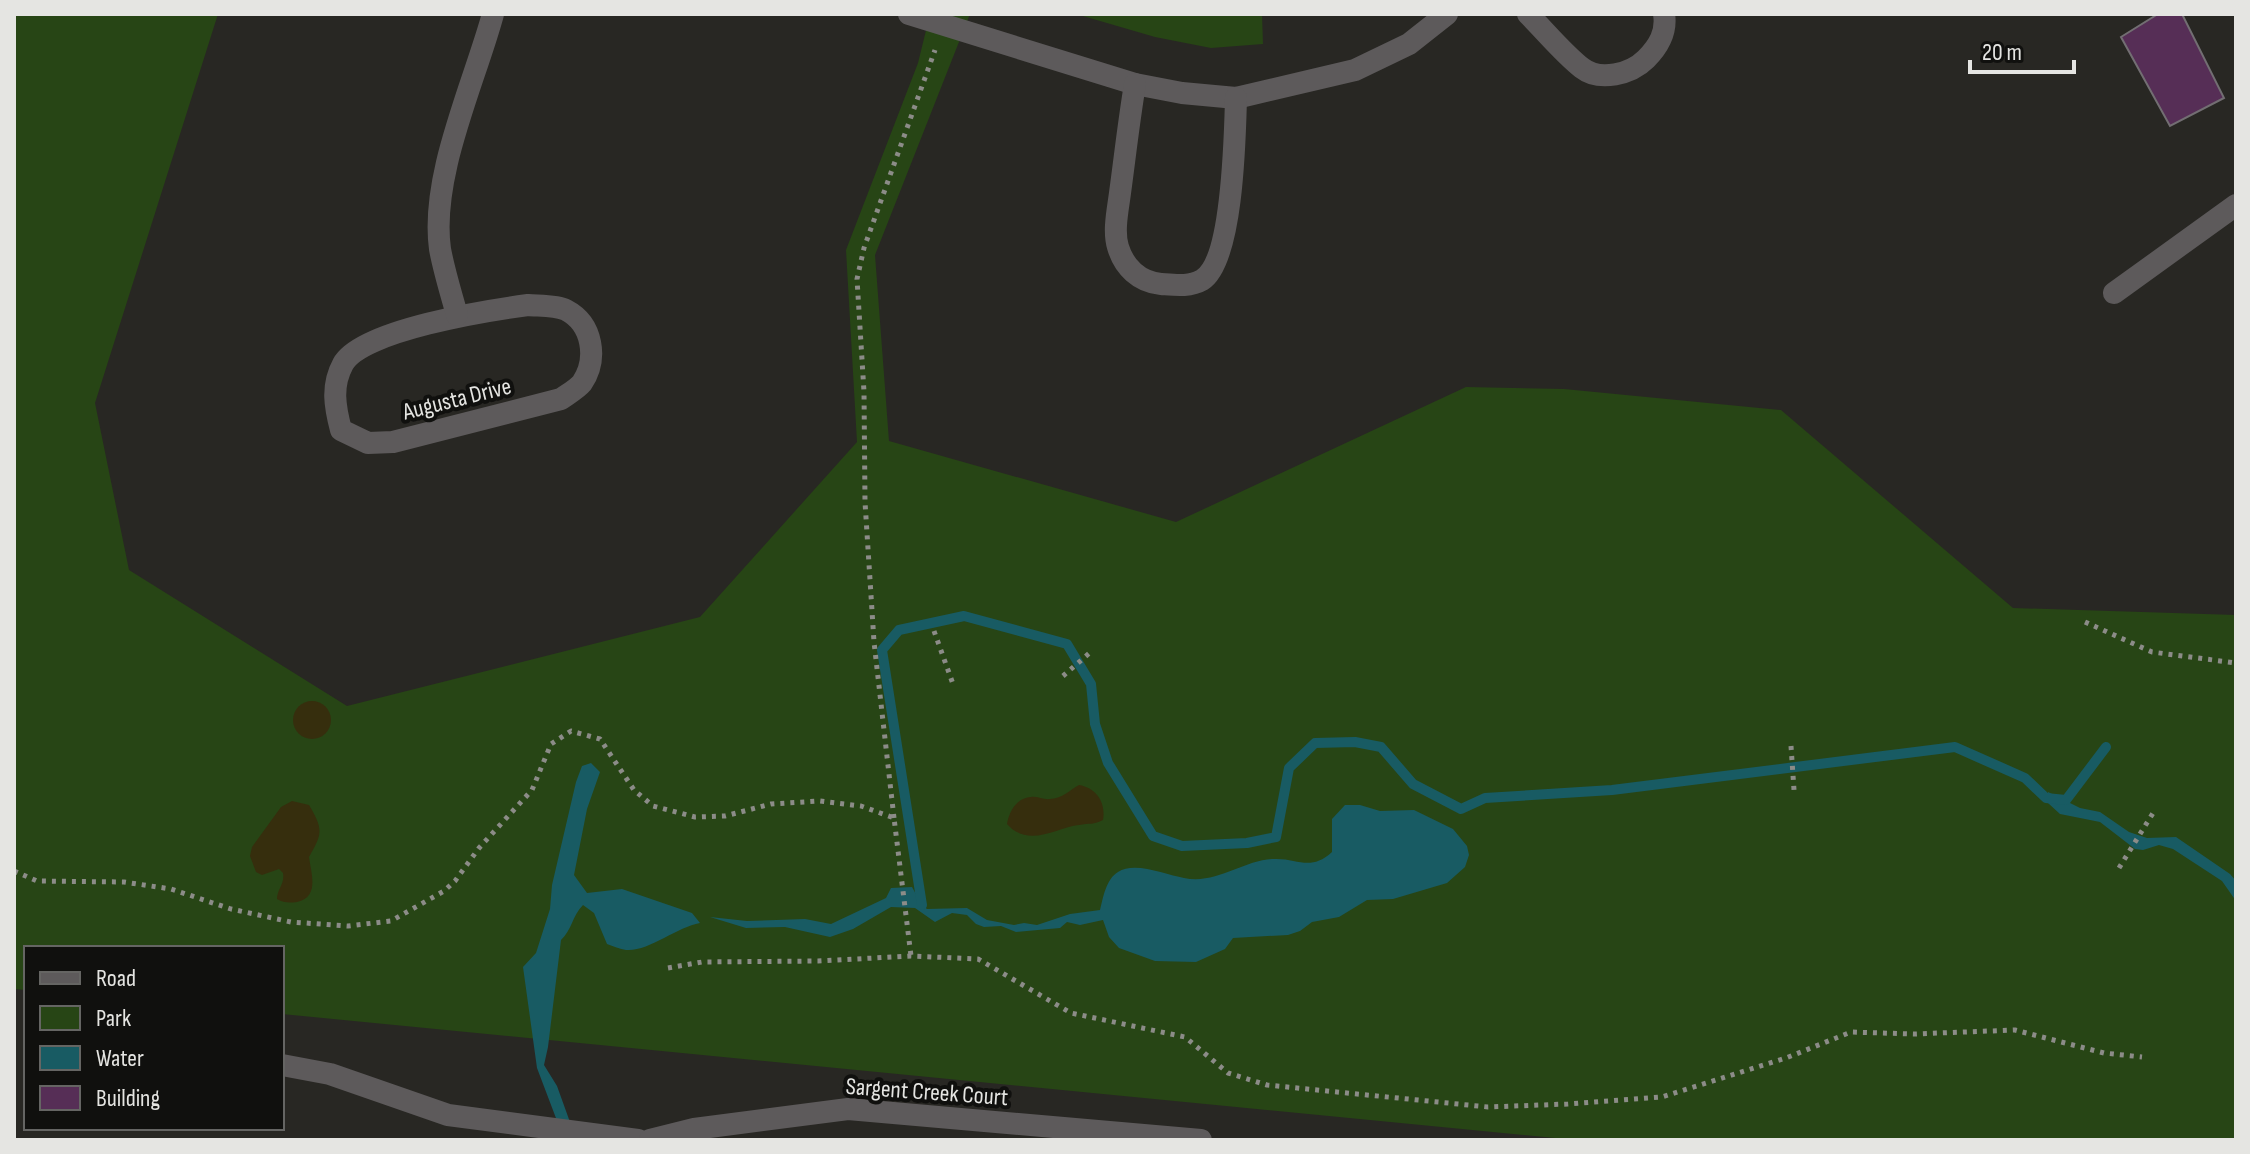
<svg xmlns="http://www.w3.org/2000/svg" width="2250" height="1154" font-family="'Sofia Sans Condensed',sans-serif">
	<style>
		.green { fill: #274515 }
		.sand { fill: #362e0d }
		.water { fill: #185b63 }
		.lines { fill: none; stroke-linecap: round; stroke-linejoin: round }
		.stream { stroke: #185b63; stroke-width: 10 }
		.building { fill: #562e56; stroke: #726e72; stroke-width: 2 }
		.path { stroke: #8c8c88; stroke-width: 5; stroke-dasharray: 4 6; stroke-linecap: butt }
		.minor { stroke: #5d5a5b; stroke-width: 22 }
		.labels { text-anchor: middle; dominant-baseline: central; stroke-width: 8; stroke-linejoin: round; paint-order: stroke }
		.street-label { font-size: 24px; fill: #e5e5e2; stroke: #10100e }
	</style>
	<rect width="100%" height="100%" fill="#282723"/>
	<g class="green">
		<path d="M14,14H218L95,403L129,570L347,706L700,617L857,442L846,250L918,63L930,14H970L875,255L889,441L1176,522L1466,387L1564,389L1781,410L2013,608L2236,615V1140H1576L282,1014V948H26V990L14,989Z"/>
		<path d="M1076,14H1262L1263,44L1211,48L1155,37Z"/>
	</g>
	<g class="sand">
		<circle cx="312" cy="720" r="19"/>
		<path d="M1079,785C1097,788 1106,803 1103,820C1094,825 1089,823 1079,825C1057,827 1029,849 1007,824C1009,812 1016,798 1031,797C1037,796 1044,800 1050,799C1061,799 1070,790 1079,785Z"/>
		<path d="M292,801L309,805C324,830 322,834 309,857C311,873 320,897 297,902C289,903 284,903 277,899C277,889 285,884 283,873L279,869L262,875L256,872L250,856L252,847L281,807Z"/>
	</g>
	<g class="water">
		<path d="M591,763L600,772L587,809L574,875L587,893L622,889L692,913L700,923C677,927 648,952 626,950C620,949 613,946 607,944L594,913L583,905C572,916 572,930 561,940L548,1047L544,1065L557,1086L575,1136L562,1134L537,1068L523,967L536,953L550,909L552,885L576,782L582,766Z"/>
		<path d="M2048,792L2080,808L2100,812L2129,832L2147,838L2176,837L2230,874L2236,881V901L2222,881L2173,849L2159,845L2143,850L2135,849L2100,822L2060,814L2048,803Z"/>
		<path d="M1345,805H1360L1380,811L1414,810L1453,829L1467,846L1469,855L1465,867L1447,883L1393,899L1367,900L1339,917L1312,922L1300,931L1288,935L1233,938L1225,949L1196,962L1155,961L1119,948L1109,937L1103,920L1080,925L1067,922L1060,928L1016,932L1001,926L984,927L976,924L967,915L952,913L935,922L915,908L891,907L853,929L830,937L785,927L746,928L710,917L747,921L805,919L831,924L886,898L891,888L912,887L922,905L927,909L967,908L987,920L1014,925L1024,923L1037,925L1070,914L1100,910C1103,898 1106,879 1118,872C1135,861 1166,875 1184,878C1216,885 1243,860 1274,859C1298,858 1310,872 1332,852V819Z"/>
	</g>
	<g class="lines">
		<path class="stream" d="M922,905L882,650L899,630L964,616L1067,644L1091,684L1095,724L1108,763L1153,836L1182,846L1247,843L1276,837L1289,768L1315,743L1355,742L1381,747L1413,784L1461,809L1485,798L1612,790L1955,747L2025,778L2046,798L2066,800L2106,747"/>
	</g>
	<path class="building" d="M2158,14H2182L2224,98L2170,126L2121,37Z"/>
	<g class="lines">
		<g class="path">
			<path d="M2085,622L2152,652L2236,663"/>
			<path d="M934,631L953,684"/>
			<path d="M1063,676L1093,650"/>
			<path d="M1791,746L1794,790"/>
			<path d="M894,818L874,642L865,502L864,392L857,279L864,248L935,50"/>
			<path d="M2119,868L2153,813"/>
			<path d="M14,871L37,881L124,882L171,889L231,909L291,922L348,926L391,921L444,891L455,881L479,848L532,790L551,744L571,731L600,739L634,790L653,806L695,817L725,816L771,804L820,801L861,806L894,818L911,956"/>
			<path d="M668,968L702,962L818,961L911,956L978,959L1071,1013L1185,1037L1228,1073L1267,1085L1488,1107L1568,1104L1662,1097L1786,1058L1851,1032L1914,1034L2015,1030L2104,1053L2142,1057"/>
		</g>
		<g class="minor">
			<path d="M909,14L1135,84L1182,93L1236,98L1355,70L1409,44L1447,14"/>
			<path d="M1528,14C1546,32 1563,53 1582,68C1600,82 1631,74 1646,59C1659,46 1667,32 1664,14"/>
			<path d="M1135,84C1129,120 1125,156 1120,193C1118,209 1113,231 1118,247C1124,267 1139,282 1161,284C1175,285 1190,287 1202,280C1233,261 1235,133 1236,98"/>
			<path d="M2114,293L2236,205"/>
			<path d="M528,305C539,306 556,305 566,310C593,324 598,359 582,383C577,389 568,394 561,399L393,442L368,443L341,430C335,407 331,386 343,364C361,330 490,310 528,305Z"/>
			<path d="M457,315C451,293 444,271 440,249C430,176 474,84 493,14"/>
			<path d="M282,1065L330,1074L448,1115L638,1140"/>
			<path d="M650,1140L694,1129L848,1109L1201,1140"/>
		</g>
	</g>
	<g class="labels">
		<g class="street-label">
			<text transform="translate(457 399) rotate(-14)">Augusta Drive</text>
			<text transform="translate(927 1092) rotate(4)">Sargent Creek Court</text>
		</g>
	</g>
	<rect width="2250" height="1154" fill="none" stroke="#e5e5e2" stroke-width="32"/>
	<rect x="24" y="946" width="260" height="184" fill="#10100e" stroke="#656563" stroke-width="2"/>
	<rect x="40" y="972" width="40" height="12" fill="#5d5a5b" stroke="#656563" stroke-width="2"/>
	<text x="96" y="986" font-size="24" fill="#e5e5e2">Road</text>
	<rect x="40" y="1006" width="40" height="24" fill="#274515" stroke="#656563" stroke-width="2"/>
	<text x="96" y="1026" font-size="24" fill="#e5e5e2">Park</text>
	<rect x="40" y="1046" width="40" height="24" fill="#185b63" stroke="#656563" stroke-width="2"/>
	<text x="96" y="1066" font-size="24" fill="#e5e5e2">Water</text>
	<rect x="40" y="1086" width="40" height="24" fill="#562e56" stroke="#656563" stroke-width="2"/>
	<text x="96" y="1106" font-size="24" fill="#e5e5e2">Building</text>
	<path d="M1970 60v12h104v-12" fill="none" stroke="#e5e5e2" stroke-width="4"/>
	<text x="1982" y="60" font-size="24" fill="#e5e5e2" stroke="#10100e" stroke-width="6" paint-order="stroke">20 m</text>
</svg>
